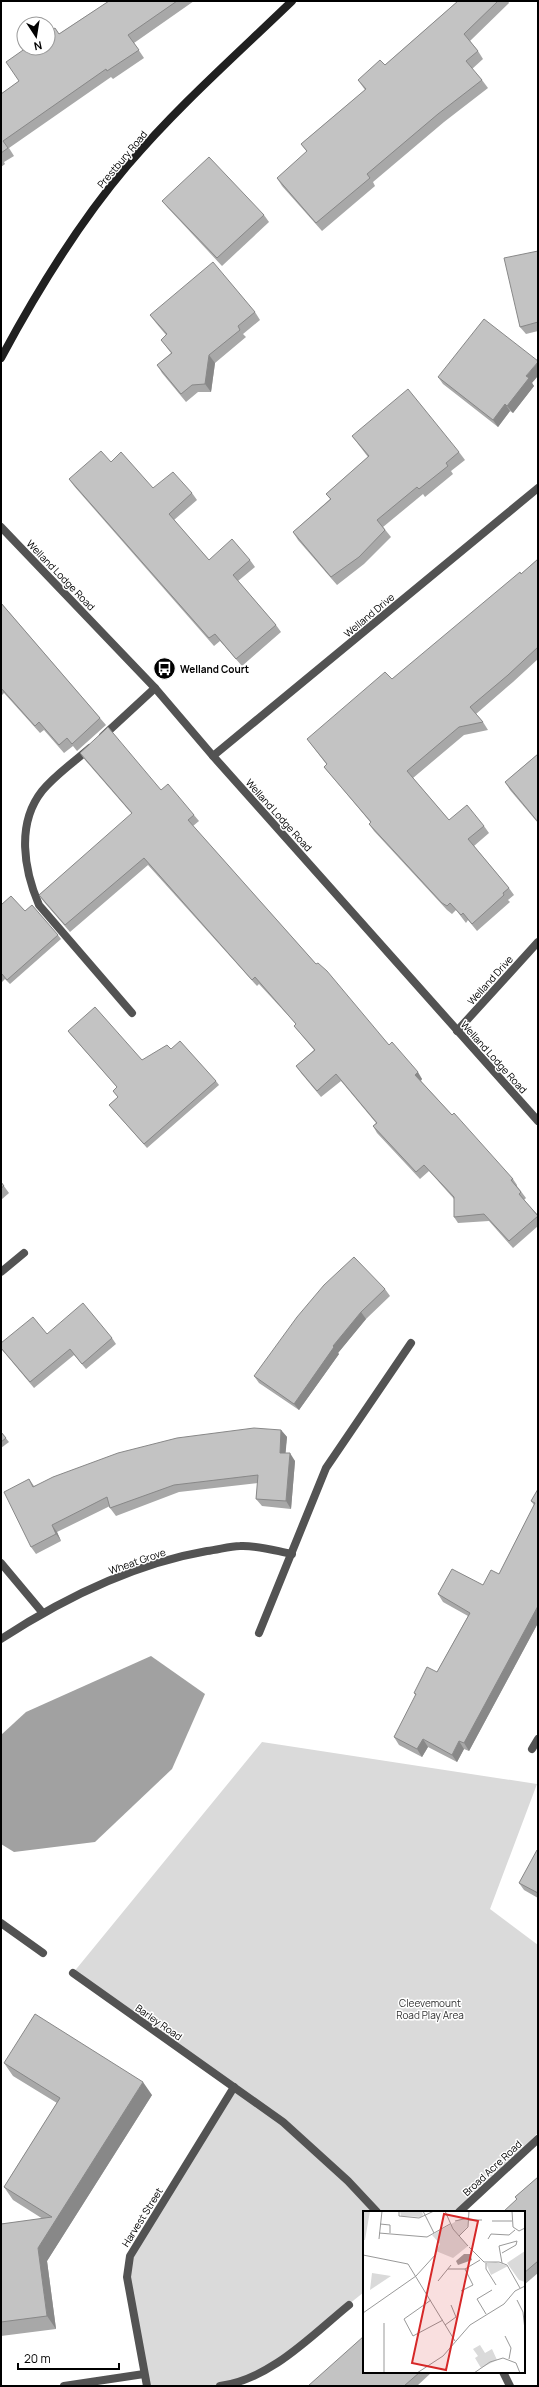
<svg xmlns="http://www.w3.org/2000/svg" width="539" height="2387" font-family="Manrope,sans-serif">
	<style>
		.green { fill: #dadada }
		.water { fill: #a1a1a1 }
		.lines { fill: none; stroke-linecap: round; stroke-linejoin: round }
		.minor { stroke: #535353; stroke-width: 8 }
		.secondary { stroke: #202020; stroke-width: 8 }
		.wall { fill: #a8a8a8 }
		.shaded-wall { fill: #888 }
		.building { fill: #c3c3c3; stroke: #888 }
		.labels { text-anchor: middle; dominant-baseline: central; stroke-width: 3; stroke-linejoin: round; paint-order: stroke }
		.street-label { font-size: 10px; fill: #000; stroke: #fff }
		.poi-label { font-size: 10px; font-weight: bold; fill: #000; stroke: #fff; text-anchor: start }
		.park-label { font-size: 10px; fill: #313131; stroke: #fff }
		.inset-road { fill: none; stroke: #999; stroke-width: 1 }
		.view { fill: #d62828; fill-opacity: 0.15; stroke: #d62828; stroke-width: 2 }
		.inset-edge { fill: none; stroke: #000; stroke-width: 2 }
	</style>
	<rect width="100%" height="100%" fill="#fff"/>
	<path class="green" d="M262,1742L537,1784L490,1909L538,1945V2133L455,2212H364V2292L281,2359L242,2381L210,2386H147L131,2300L130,2256L234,2087L73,1973Z"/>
	<path class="water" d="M151,1656L205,1694L172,1769L95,1842L14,1852L1,1844V1735L26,1712Z"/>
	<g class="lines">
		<g class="minor">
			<path d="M1,527L155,688L213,756L538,1121"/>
			<path d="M103,736L155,688"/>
			<path d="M90,748C74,762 55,775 42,791C16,824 24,870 39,905L132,1013"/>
			<path d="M213,756L538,488"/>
			<path d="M457,1031L538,942"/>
			<path d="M1,1272L24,1253"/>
			<path d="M1,1563L42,1612"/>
			<path d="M259,1633L326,1468L411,1343"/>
			<path d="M1,1639C64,1598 132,1564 207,1551C218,1550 229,1546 240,1546C257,1545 276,1551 292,1554"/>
			<path d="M532,1749L538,1739"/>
			<path d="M1,1923L43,1953"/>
			<path d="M73,1973L283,2122L348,2181L377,2212"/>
			<path d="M459,2212L538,2139"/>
			<path d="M503,2372L510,2386"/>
			<path d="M64,2386L144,2374"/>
			<path d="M147,2386L127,2277L130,2256L234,2087"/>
			<path d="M220,2386C271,2379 311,2336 349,2305"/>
		</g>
		<path class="secondary" d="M1,358C37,291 77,225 127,166C177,107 236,55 292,1"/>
	</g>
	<g class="wall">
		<path d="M109,1H194L134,43L144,58L113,79L111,77L9,148L14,156L4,162L5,164L1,167V94L19,81L59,34Z"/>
		<path d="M458,1H508L509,3L470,41L478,51L483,59L472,69L482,80L488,88L444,122L373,182L375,186L322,231L282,186L277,178L307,152L301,144L365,90L358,80L385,65Z"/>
		<path d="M162,201L264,215L269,222L222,266L168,208Z"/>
		<path d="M538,251V331L526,334L520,327Z"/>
		<path d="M255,312L260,320L243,334L246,337L215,363L211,392H198L186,402L162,373L157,365L171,353L161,340L166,335L156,323L150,315Z"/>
		<path d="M438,377L532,383L534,386L513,413L510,411L498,427L443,384Z"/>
		<path d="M352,436L459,452L465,460L451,471L453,474L425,497L423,494L383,527L391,537L364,564L337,585L298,540L293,532L330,499L326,494L368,457Z"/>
		<path d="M111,462L153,488L192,493L197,500L174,520L209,560H250L255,567L238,581L276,625L281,632L242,666L220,641L214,646L74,486L69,479Z"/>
		<path d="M538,559V659L513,682L476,714L483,722L488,730L464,735L413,778L449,820L484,826L489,833L474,846L509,888L514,895L508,900L510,902L477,931L468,920L466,923L456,910L452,914L447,910L374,831L369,824L371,823L330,774L324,767L327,765L307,739L392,679L521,574Z"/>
		<path d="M1,603L100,718L106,725L77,751L73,746L64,753L44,730L40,733L4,693L1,696Z"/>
		<path d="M80,753L161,790L194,815L199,821L193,826L316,964L389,1045L422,1079L421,1081L452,1115L513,1179L517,1185V1186L526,1198L524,1200L538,1215V1226L513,1248L489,1221L458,1223L454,1217V1199L429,1171L420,1179L377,1133L373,1126L376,1123L341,1081L321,1097L301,1073L296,1066L314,1050L294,1026L296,1024L259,984L257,986L148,865L70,932L44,902L39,895L132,814L85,760Z"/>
		<path d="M538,754V823L510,790L505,782Z"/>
		<path d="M1,905L25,911L58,935L61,939L10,984L5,979L2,982L1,981Z"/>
		<path d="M68,1031L142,1060L171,1049L216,1081L219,1085L147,1148L109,1105L118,1097L113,1091L117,1087L71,1035Z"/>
		<path d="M1,1182L9,1193L1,1200Z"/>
		<path d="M385,1289L390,1296L366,1319L338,1353L339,1354L299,1410L259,1383L254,1376Z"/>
		<path d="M47,1334L112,1338L116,1344L86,1369L74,1355L34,1388L3,1351L1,1348V1343Z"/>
		<path d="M281,1430L287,1437L285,1453L295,1461L291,1509L262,1506L256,1499L258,1483L179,1492L116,1516L110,1508V1506L57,1532L61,1541L36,1554L31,1547L29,1479L34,1486Z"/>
		<path d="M1,1432L9,1442L1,1448Z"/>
		<path d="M538,1489V1623L469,1751L464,1749L457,1762L428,1747L422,1757L399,1745L394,1737L416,1696L414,1693L437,1672L468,1616L443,1602L438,1594L483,1585L499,1574L534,1505L531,1501Z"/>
		<path d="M538,1850V1898L524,1890L519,1883Z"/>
		<path d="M4,2063L152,2095L47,2261L56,2329L1,2336V2224L43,2219L13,2200L4,2187L57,2103L13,2076Z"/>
		<path d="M538,2177V2273L524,2285V2212L515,2197Z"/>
		<path d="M364,2372H432L417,2386H308Z"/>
	</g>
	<g class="shaded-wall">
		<path d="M209,355L215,363L211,392L205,384Z"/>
		<path d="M538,362V376L532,383L534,386L513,413L507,406L526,376Z"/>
		<path d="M505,404L510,411L498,427L493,420Z"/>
		<path d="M418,1072L422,1079L420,1081L415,1075Z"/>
		<path d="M361,1312L366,1319L338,1353L339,1354L299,1410L294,1404L333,1346Z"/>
		<path d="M281,1430L287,1437L285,1460L280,1453Z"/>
		<path d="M290,1453L295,1461L291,1509L286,1501Z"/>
		<path d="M52,1525L57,1532L61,1541L56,1534Z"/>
		<path d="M538,1606V1623L469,1751L464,1743Z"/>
		<path d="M423,1739L428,1747L422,1757L417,1749Z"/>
		<path d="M459,1741L464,1749L457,1762L452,1755Z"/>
		<path d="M143,2082L152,2095L47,2261L56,2329L47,2316L38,2248Z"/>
	</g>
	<g class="building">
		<path d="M109,1H177L128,35L139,50L107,71L106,69L3,141L8,148L1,153V94L19,81L6,62L26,48H48V32L55,28L59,34Z"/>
		<path d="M458,1H498L464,34L478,51L466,61L482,80L438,114L367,174L370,178L316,223L277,178L307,151L301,144L366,89L358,80L380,60L385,65Z"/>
		<path d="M209,157L264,215L217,258L162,201Z"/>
		<path d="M538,251V322L520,327L504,258Z"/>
		<path d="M213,262L255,312L238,326L240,330L209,355L205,384L192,385L181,394L157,365L172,353L161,340L167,334L150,315Z"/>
		<path d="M484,319L538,361V362L526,376L529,378L507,406L505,404L493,420L438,377Z"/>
		<path d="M408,389L459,452L446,463L448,466L419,489L417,487L377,520L385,530L359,557L331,577L293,532L331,499L326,494L369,456L352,436Z"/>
		<path d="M101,451L111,462L121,452L153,488L173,472L192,493L169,514L209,560L232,539L250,560L233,575L276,625L236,659L215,634L209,638L69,479Z"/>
		<path d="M538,559V647L508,675L470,707L483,722L459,727L407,771L449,820L467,805L484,826L468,839L509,888L503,893L504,895L472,924L463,913L461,915L450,903L447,906L442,903L369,824L371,822L324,767L327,764L307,739L385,672L392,679L520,572L521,574Z"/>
		<path d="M1,603L100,718L72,744L67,738L59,745L39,722L35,726L1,688Z"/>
		<path d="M108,727L161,790L168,784L194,815L188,820L316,964L318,963L327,971L389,1045L392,1042L418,1072L415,1075L452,1115L454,1113L513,1179L511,1180L521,1192L519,1194L538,1216L509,1241L484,1214L454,1217V1197L424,1165L416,1172L373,1126L377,1123L336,1074L317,1091L296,1066L315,1050L294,1026L296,1024L255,977L252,980L144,858L65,925L39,895L132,813L80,753Z"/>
		<path d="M538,754V822L505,782Z"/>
		<path d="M11,896L25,911L32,905L58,935L7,980L2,974L1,976V905Z"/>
		<path d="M95,1007L142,1060L167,1045L171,1049L180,1041L216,1081L144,1144L109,1105L118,1097L113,1091L117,1087L68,1031Z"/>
		<path d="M1,1182L4,1186L1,1188Z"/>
		<path d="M354,1257L385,1289L361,1312L333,1346L334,1347L294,1404L254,1376L297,1317L324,1285Z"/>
		<path d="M83,1303L112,1338L82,1364L70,1349L30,1382L1,1348V1343L33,1317L47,1334Z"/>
		<path d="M254,1428L281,1430L280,1453H290L286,1501L256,1499L258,1475L174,1485L110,1508L107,1497L52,1525L56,1534L31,1547L4,1492L29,1479L33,1487L53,1477L118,1453L177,1438Z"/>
		<path d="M1,1432L6,1438L1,1442Z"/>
		<path d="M538,1489V1606L464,1743L459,1741L452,1755L423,1739L417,1749L394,1737L416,1694L414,1693L427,1667L437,1672L470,1613L438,1594L452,1569L483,1585L491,1570L499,1574L535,1503L531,1501Z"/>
		<path d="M537,1850H538V1893L519,1883Z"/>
		<path d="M35,2014L143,2082L38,2248L47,2316L1,2322V2224L52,2217L4,2187L60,2098L4,2063Z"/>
		<path d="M538,2177V2261L524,2273V2212H503L517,2199L515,2197Z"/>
		<path d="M364,2336V2372H420L404,2386H308Z"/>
	</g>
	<defs>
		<symbol id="bus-disc" viewBox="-11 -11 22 22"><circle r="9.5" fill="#000" stroke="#fff"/><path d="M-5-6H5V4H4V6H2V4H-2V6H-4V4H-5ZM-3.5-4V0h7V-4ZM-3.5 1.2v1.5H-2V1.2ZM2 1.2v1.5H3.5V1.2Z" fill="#fff"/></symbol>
	</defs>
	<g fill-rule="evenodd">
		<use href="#bus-disc" x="152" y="656" width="25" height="25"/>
	</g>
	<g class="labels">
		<g class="street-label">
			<text transform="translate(122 159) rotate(-50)">Prestbury Road</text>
			<text transform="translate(61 575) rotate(46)">Welland Lodge Road</text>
			<text transform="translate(369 615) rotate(-40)">Welland Drive</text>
			<text transform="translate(279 815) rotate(48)">Welland Lodge Road</text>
			<text transform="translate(490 980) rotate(-48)">Welland Drive</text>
			<text transform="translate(494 1057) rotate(48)">Welland Lodge Road</text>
			<text transform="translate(137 1561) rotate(-19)">Wheat Grove</text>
			<text transform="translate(159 2022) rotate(35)">Barley Road</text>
			<text transform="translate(492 2168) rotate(-43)">Broad Acre Road</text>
			<text transform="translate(142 2217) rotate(-58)">Harvest Street</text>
		</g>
		<g class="poi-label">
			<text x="180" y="669">Welland Court</text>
		</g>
		<g class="park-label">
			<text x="430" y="2003">Cleevemount<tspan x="430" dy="12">Road Play Area</tspan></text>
		</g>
	</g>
	<g transform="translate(363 2211)">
		<rect width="162" height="162" fill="#fff"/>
		<path d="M0,0H7L2,29H0ZM37,0H59L60,4L58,6L38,5ZM105,7V15L96,25L105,35L90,47L73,40L77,33L69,24L97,8ZM162,40V71L156,69L144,52ZM133,51L145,55L128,64L123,52ZM9,62L28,65L7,79ZM117,134L122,142L129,138L134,149L118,157L112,147L115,145L110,138Z" fill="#dadada"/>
		<path d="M101,43H107L109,49L95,54L93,50Z" fill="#a1a1a1"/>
		<path class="inset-road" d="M36,0V5L56,7L71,0M60,0L71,22M82,0L90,18L105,35M149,0L150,16L156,20L162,17M105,9H119M92,10L105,7M129,10H149M17,13L27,14V22M16,22L64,26L87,13M96,25L105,16L106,0M16,28L19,0M125,28L128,23L146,24L152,19M106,36L121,51H136L144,54L157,77M139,42L153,34L154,30L136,35L139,52M0,44L45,53L92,130M123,52V58L133,74M85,58H102L117,49M75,70L88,54M98,80L110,74L102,58M68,89L41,108L50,125L80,109M154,89L160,101L162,119M0,102L53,65L73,43M123,103L114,88L129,79M21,112V162M82,114L93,106L88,94M142,125L148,137L146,148M54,162L80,145L107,114L141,93L152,80L162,75M111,162L127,151L140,147L153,152L157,162"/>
		<path class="view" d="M81,3L115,10L83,159L49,152Z"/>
		<rect width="162" height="162" class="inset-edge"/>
	</g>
	<rect width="539" height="2387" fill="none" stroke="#000000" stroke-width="4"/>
	<g transform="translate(36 36) rotate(168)"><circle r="19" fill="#ffffff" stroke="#999999"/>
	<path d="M0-3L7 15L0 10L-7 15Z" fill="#000000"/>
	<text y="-6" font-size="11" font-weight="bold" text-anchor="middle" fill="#000000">N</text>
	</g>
	<path d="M18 2363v6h101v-6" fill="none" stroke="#000000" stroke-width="2"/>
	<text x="24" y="2363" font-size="12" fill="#000000" stroke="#ffffff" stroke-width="3" paint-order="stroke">20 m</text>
</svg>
